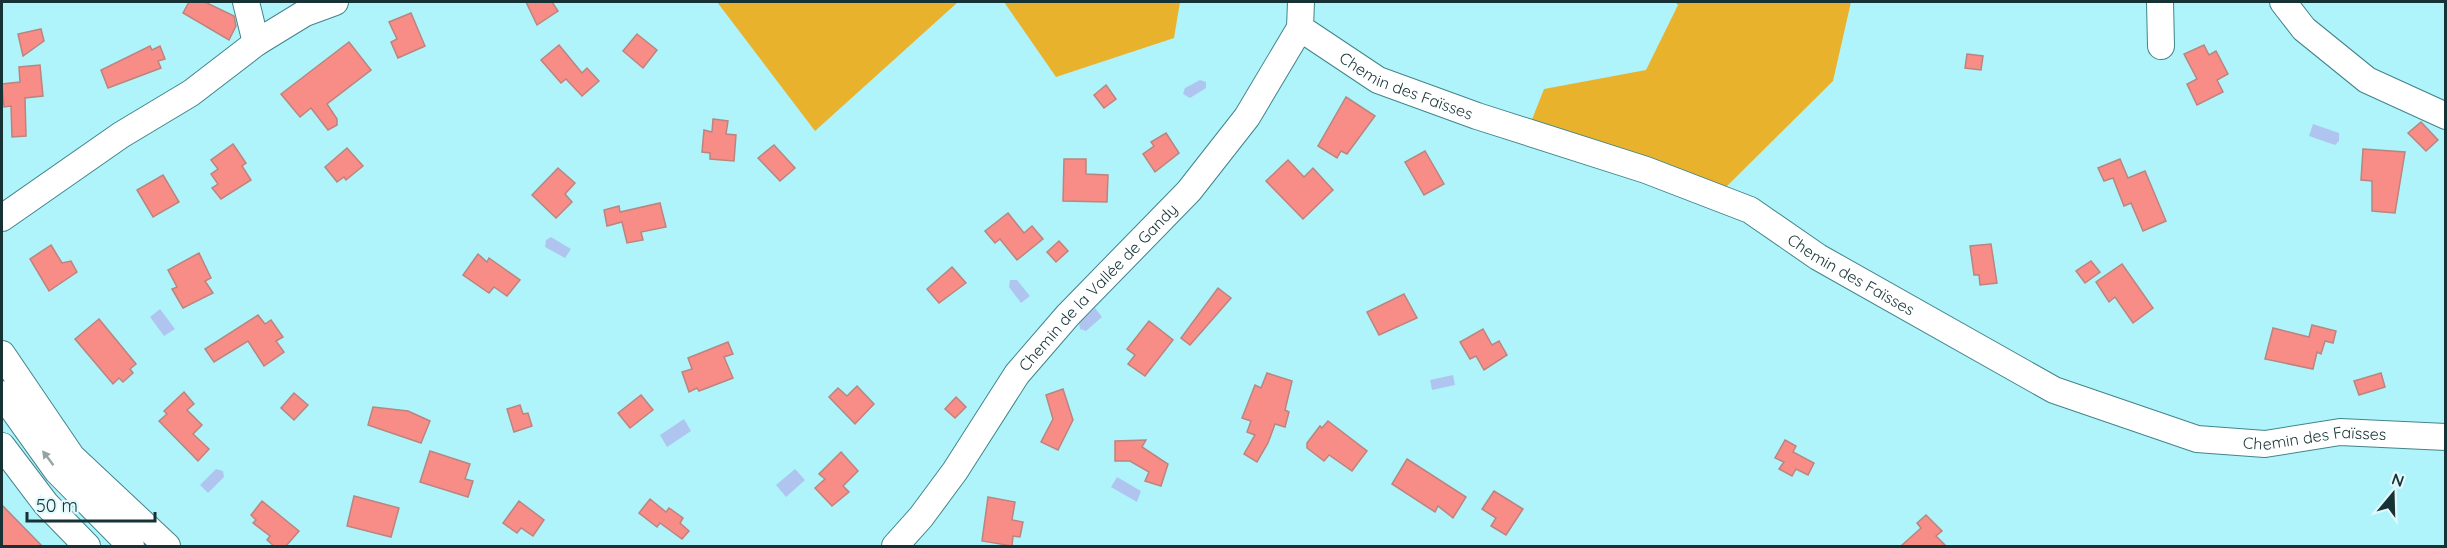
<svg xmlns="http://www.w3.org/2000/svg" width="2447" height="548" font-family="Quicksand,sans-serif">
	<style>
		.green { fill: #e8b22d }
		.water { fill: #afc5f0 }
		.building { fill: #f78d86; stroke: #bb847f; stroke-width: 1.5 }
		.lines { fill: none; stroke-linecap: round; stroke-linejoin: round }
		.minor-casing { stroke: #42848b; stroke-width: 28 }
		.minor { stroke: #fff; stroke-width: 26 }
		.oneway { fill: #96a3a4 }
		.labels { text-anchor: middle; dominant-baseline: central; stroke-width: 5; stroke-linejoin: round; paint-order: stroke }
		.street-label { font-size: 16px; fill: #163235; stroke: #dff9fc }
	</style>
	<rect width="100%" height="100%" fill="#b0f4fb"/>
	<g class="green">
		<path d="M717,2H958L815,131Z"/>
		<path d="M1004,2H1180L1174,38L1056,77Z"/>
		<path d="M1675,2H1851L1833,81L1726,187L1531,122L1544,89L1646,70L1678,5Z"/>
	</g>
	<g class="water">
		<path d="M1200,80L1206,82V88L1190,98L1183,94L1185,88Z"/>
		<path d="M2313,124L2339,133V141L2335,145L2309,136Z"/>
		<path d="M551,237L571,249L565,258L545,247L546,240Z"/>
		<path d="M1010,280H1017L1030,296L1021,303L1009,287Z"/>
		<path d="M1095,308L1102,317L1086,331L1080,329L1079,323Z"/>
		<path d="M160,309L175,329L164,336L150,317Z"/>
		<path d="M1453,375L1455,385L1432,390L1430,380Z"/>
		<path d="M684,419L691,431L667,447L660,435Z"/>
		<path d="M216,469L223,471L224,477L208,493L200,485Z"/>
		<path d="M795,469L805,480L786,497L776,485Z"/>
		<path d="M1117,477L1141,491L1137,502L1111,487Z"/>
	</g>
	<g class="building">
		<path d="M189,2H205L234,16L236,26L229,40L183,13Z"/>
		<path d="M526,2H552L558,11L537,25Z"/>
		<path d="M411,13L425,46L398,58L391,42L397,39L389,22Z"/>
		<path d="M41,29L44,41L23,56L18,34Z"/>
		<path d="M637,34L657,50L643,68L623,51Z"/>
		<path d="M349,42L371,70L327,104L337,119V125L328,130L311,108L300,117L281,94Z"/>
		<path d="M559,45L582,73L587,68L599,81L582,96L566,79L561,83L541,60Z"/>
		<path d="M2204,45L2209,55L2216,51L2228,74L2217,80L2223,92L2197,105L2187,84L2197,79L2184,54Z"/>
		<path d="M150,46L152,50L160,46L165,59L158,61L161,68L108,88L101,70Z"/>
		<path d="M1967,54L1983,56L1981,70L1965,68Z"/>
		<path d="M40,65L43,96L25,98L26,136L12,137L11,106L4,107L2,84L20,82L19,67Z"/>
		<path d="M1106,85L1116,99L1104,108L1094,95Z"/>
		<path d="M1346,97L1375,116L1347,154L1341,151L1337,158L1318,146Z"/>
		<path d="M713,119L728,121L726,134L736,135L734,161L710,159V153L702,152L704,130L712,132Z"/>
		<path d="M2421,122L2438,140L2426,151L2408,133Z"/>
		<path d="M1166,133L1179,153L1155,172L1143,154L1154,146L1151,142Z"/>
		<path d="M233,144L246,163L242,166L251,180L221,199L212,188L218,184L211,174L218,169L211,160Z"/>
		<path d="M774,145L795,168L780,181L758,158Z"/>
		<path d="M347,148L363,166L346,180L344,177L337,182L325,167Z"/>
		<path d="M2363,149L2405,152L2395,213L2372,211V181L2361,180Z"/>
		<path d="M1425,151L1444,184L1424,195L1405,162Z"/>
		<path d="M1064,159H1086V174L1108,175L1107,202L1063,201Z"/>
		<path d="M2120,159L2128,178L2145,171L2166,221L2143,231L2131,203L2124,206L2113,178L2104,181L2098,168Z"/>
		<path d="M1288,160L1304,177L1313,168L1333,190L1303,219L1266,181Z"/>
		<path d="M558,168L575,183L565,194L572,202L556,218L532,195Z"/>
		<path d="M163,175L179,202L153,217L137,190Z"/>
		<path d="M660,203L666,227L641,232L643,240L627,243L622,222L607,226L604,210L619,206L620,212Z"/>
		<path d="M1008,213L1024,233L1032,226L1043,239L1017,260L1000,239L995,243L985,231Z"/>
		<path d="M1059,241L1068,251L1056,262L1047,252Z"/>
		<path d="M1991,244L1997,283L1980,285L1979,275H1974L1970,246Z"/>
		<path d="M51,245L62,263L71,261L77,272L49,291L30,259Z"/>
		<path d="M199,253L211,278L205,281L213,293L183,308L172,289L177,287L168,270Z"/>
		<path d="M478,254L487,262L489,258L520,280L507,296L494,287L489,293L463,275Z"/>
		<path d="M2091,261L2100,272L2085,283L2076,271Z"/>
		<path d="M2122,264L2153,308L2133,323L2115,297L2109,302L2096,282Z"/>
		<path d="M952,267L966,283L939,303L927,289Z"/>
		<path d="M1218,288L1231,298L1190,345L1181,338Z"/>
		<path d="M1404,294L1417,318L1379,335L1367,312Z"/>
		<path d="M258,315L265,324L271,320L283,337L276,341L284,352L264,366L248,341L214,362L205,349Z"/>
		<path d="M99,319L136,364L130,369L133,373L123,382L119,378L113,384L75,339Z"/>
		<path d="M1149,321L1173,340L1145,376L1128,364L1135,355L1127,349Z"/>
		<path d="M2312,325L2336,331L2333,343L2325,341L2321,354L2317,352L2313,369L2265,359L2273,328L2309,337Z"/>
		<path d="M1483,329L1492,345L1499,341L1507,355L1484,370L1476,356L1470,359L1460,342Z"/>
		<path d="M728,342L733,354L724,357L733,378L699,391L697,388L689,392L682,372L692,369L688,358Z"/>
		<path d="M1267,373L1292,381L1285,410L1289,412L1285,427L1275,424L1268,443L1257,462L1244,454L1255,435L1247,432L1251,421L1242,418L1255,385L1261,388Z"/>
		<path d="M2381,373L2385,387L2359,395L2354,381Z"/>
		<path d="M857,386L874,404L855,424L829,397L838,388L847,396Z"/>
		<path d="M1063,389L1073,420L1058,450L1041,442L1053,419L1046,395Z"/>
		<path d="M184,392L194,404L187,410L202,425L193,434L209,449L198,461L159,421L167,414L164,411Z"/>
		<path d="M294,393L308,405L294,420L281,408Z"/>
		<path d="M641,395L653,410L630,428L618,413Z"/>
		<path d="M956,397L966,407L955,418L945,409Z"/>
		<path d="M520,405L523,414L528,413L532,426L514,432L507,409Z"/>
		<path d="M373,407L408,411L430,421L421,443L368,425Z"/>
		<path d="M1328,421L1367,451L1352,471L1329,455L1324,461L1307,448V443L1320,426L1322,428Z"/>
		<path d="M1146,440L1142,447L1168,464L1161,486L1145,481L1149,472L1130,461H1115V441Z"/>
		<path d="M1785,440L1796,446L1793,452L1814,463L1808,475L1796,469L1792,476L1779,469L1784,462L1775,458Z"/>
		<path d="M430,451L470,464L465,479L473,481L468,497L420,482Z"/>
		<path d="M841,452L858,471L843,486L849,492L832,506L815,488L825,479L819,474Z"/>
		<path d="M1407,459L1466,497L1453,518L1438,506L1435,512L1392,484Z"/>
		<path d="M1494,491L1523,509L1506,535L1491,526L1496,518L1482,509Z"/>
		<path d="M354,496L399,508L391,537L347,526Z"/>
		<path d="M988,497L1015,502L1012,520L1023,522L1020,537L1013,536L1012,546L982,541Z"/>
		<path d="M650,499L666,512L669,508L683,518L680,523L689,531L682,539L660,523L657,527L639,513Z"/>
		<path d="M262,501L299,531L286,546H274L267,540L270,536L253,523L256,520L251,515Z"/>
		<path d="M519,501L544,520L533,536L521,528L517,533L503,523Z"/>
		<path d="M2,505L42,546H2Z"/>
		<path d="M1926,515L1942,531L1936,536L1946,546H1901L1921,528L1917,523Z"/>
	</g>
	<g class="lines">
		<defs>
			<g id="minor">
				<path d="M246,2L256,43"/>
				<path id="s1" d="M1301,2L1300,28L1378,80L1477,116L1646,170L1750,210L1818,257L2054,390L2197,439L2265,444L2340,432L2446,437"/>
				<path d="M2160,2L2161,46"/>
				<path d="M2283,2L2304,29L2367,80L2446,116"/>
				<path d="M2,218L121,135L191,93L256,43L305,13L335,2"/>
				<path d="M2,354L72,457L167,546"/>
				<path d="M2,394L57,471L131,546"/>
				<path d="M2,446L46,504L87,546"/>
				<path id="s2" d="M895,546L921,517L955,471L1017,374L1068,315L1189,191L1247,117L1300,28"/>
			</g>
		</defs>
		<use href="#minor" class="minor-casing"/>
		<use href="#minor" class="minor"/>
	</g>
	<defs><path id="oneway-solid" d="M-6-.8H1V-3.2L6.5 0L1 3.2V.8H-6Z" transform="scale(1.5)"/></defs>
	<use class="oneway" href="#oneway-solid" transform="translate(48 458) rotate(-127)"/>
	<g class="labels">
		<g class="street-label">
			<text stroke="none"><textPath href="#s1" startOffset="148">Chemin des Faïsses</textPath></text>
			<text stroke="none"><textPath href="#s1" startOffset="634">Chemin des Faïsses</textPath></text>
			<text stroke="none"><textPath href="#s2" startOffset="330">Chemin de la Vallée de Gandy</textPath></text>
			<text stroke="none"><textPath href="#s1" startOffset="1137">Chemin des Faïsses</textPath></text>
		</g>
	</g>
	<rect width="2447" height="548" fill="none" stroke="#163235" stroke-width="6"/>
	<g transform="translate(2393 494) rotate(19)" stroke="#dff9fc" stroke-width="4.5" paint-order="stroke">
	<path d="M0-4.5L10 22L0 15L-10 22Z" fill="#163235"/>
	<text y="-9" font-size="16" font-weight="bold" text-anchor="middle" fill="#163235">N</text>
	</g>
	<path d="M27 512v9h128v-9" fill="none" stroke="#163235" stroke-width="3"/>
	<text x="36" y="512" font-size="18" fill="#163235" stroke="#dff9fc" stroke-width="4.5" paint-order="stroke">50 m</text>
</svg>
